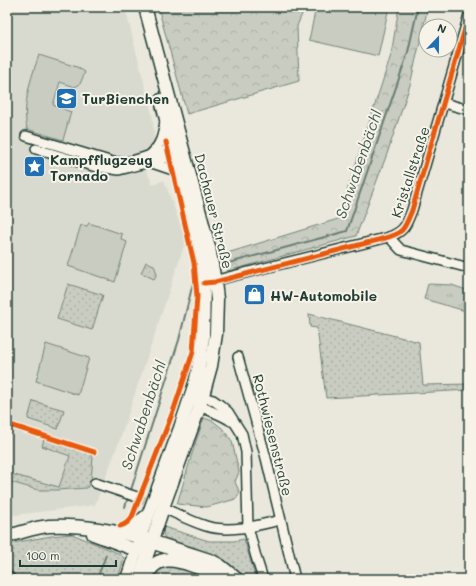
<svg xmlns="http://www.w3.org/2000/svg" width="476" height="586" font-family="Mali,sans-serif">
	<style>
		.built { fill: #d9dacf }
		.grass { fill: url(#grass-dots); stroke: #74847a }
		.forest { fill: url(#forest-crowns); stroke: #74847a }
		.park { fill: url(#park-tufts); stroke: #74847a }
		.garden { fill: #c8ccc1; stroke: #74847a }
		.lines { fill: none; stroke-linecap: round; stroke-linejoin: round }
		.stream { stroke: #6a7c72; stroke-width: 2 }
		.minor-tunnel { stroke: #c1c6bb; stroke-width: 9; stroke-dasharray: 9 4.5; stroke-linecap: butt }
		.minor-casing { stroke: #1f3d34; stroke-width: 12 }
		.major-casing { stroke: #1f3d34; stroke-width: 15 }
		.highway-casing { stroke: #1f3d34; stroke-width: 16 }
		.minor { stroke: #f7f3e8; stroke-width: 9 }
		.major { stroke: #f7f3e8; stroke-width: 12 }
		.highway { stroke: #f7f3e8; stroke-width: 13 }
		.cycleway-casing { stroke: #f7f3e8; stroke-width: 8 }
		.cycleway { stroke: #e8590c; stroke-width: 5 }
		.labels { text-anchor: middle; dominant-baseline: central; stroke-width: 4; stroke-linejoin: round; paint-order: stroke }
		.poi-label { font-size: 14px; font-weight: bold; fill: #1f3d34; stroke: #f7f3e8; text-anchor: start }
		.street-label { font-size: 14px; fill: #1f3d34; stroke: #f7f3e8 }
		.water-label { font-size: 15px; font-style: italic; fill: #445c53; stroke: #f7f3e8 }
	</style>
	<defs>
		<pattern id="grass-dots" width="8" height="8" patternUnits="userSpaceOnUse"><rect width="8" height="8" fill="#c8ccc1"/><path d="M2 2h.1M6 6h.1" fill="none" stroke="#abb0a6" stroke-width="1.8" stroke-linecap="round"/></pattern>
		<pattern id="forest-crowns" width="20" height="18" patternUnits="userSpaceOnUse"><rect width="20" height="18" fill="#c8ccc1"/><path d="M2 6a3 3 0 1 1 6 0M12 15a3 3 0 1 1 6 0" fill="none" stroke="#abb0a6"/></pattern>
		<pattern id="park-tufts" width="24" height="20" patternUnits="userSpaceOnUse"><rect width="24" height="20" fill="#c8ccc1"/><path d="M3 7l-1-3M5 7V3M7 7l1-3M15 17l-1-3M17 17v-4M19 17l1-3" fill="none" stroke="#abb0a6"/></pattern>
	</defs>
	<rect width="100%" height="100%" fill="#eae8dd"/>
	<filter id="ink" filterUnits="userSpaceOnUse"><feTurbulence type="fractalNoise" baseFrequency=".025" numOctaves="2"/><feDisplacementMap in="SourceGraphic" scale="8" xChannelSelector="R" yChannelSelector="G"/><feConvolveMatrix kernelMatrix="1 2 1 2 8 2 1 2 1" color-interpolation-filters="sRGB"/></filter>
	<g filter="url(#ink)">
		<path class="built" d="M7,7H125L152,114L154,130V149L140,157L153,185L164,180L186,240L119,442L95,505L7,516Z"/>
		<g class="grass">
			<path d="M146,262L154,265L157,274L154,279L141,273Z"/>
			<path d="M68,284L103,295L92,330L57,319Z"/>
			<path d="M309,314L419,342L423,385L469,384V390L326,398L317,328L310,327Z"/>
			<path d="M33,401L64,410L58,429L28,419Z"/>
			<path d="M44,439L89,452L93,458L91,480L87,488L57,490H38L7,481V473L59,487L70,456L42,446Z"/>
			<path d="M164,527L209,541H234L244,539L256,579H242L217,557L196,548L165,538L163,534Z"/>
			<path d="M72,534L120,554L124,558L118,579H19L7,574V544L51,536Z"/>
			<path d="M174,563L215,579H150L160,567Z"/>
		</g>
		<g class="forest">
			<path d="M158,7H305L297,26L299,81L187,114Z"/>
			<path d="M399,7H428L410,85L387,154L356,236L228,271L224,254L338,219L391,55Z"/>
			<path d="M204,418L213,421L222,428L232,441L239,472L235,482L240,493L236,499L207,507L177,504L195,444Z"/>
		</g>
		<path class="park" d="M428,284L452,285L469,291V312L424,299Z"/>
		<g class="garden">
			<path d="M316,7H389L378,56L309,40Z"/>
			<path d="M39,55L77,67L85,72L80,84L75,87L60,82L53,105L71,112L63,140L27,129C22,104 31,78 39,55Z"/>
			<path d="M89,223L122,234L121,239L127,242L115,282L68,266L81,225L87,226Z"/>
			<path d="M46,344L89,358L78,395L36,381Z"/>
		</g>
		<g class="lines">
			<g class="stream">
				<path d="M225,264L347,231L408,52L418,7"/>
				<path d="M130,493L179,340L193,283"/>
				<path d="M125,507L128,497"/>
				<path d="M97,579L106,555"/>
			</g>
			<path class="minor-tunnel" d="M137,497L158,506"/>
			<defs>
				<g id="minor">
					<path d="M444,103L469,110"/>
					<path d="M26,136L113,162C138,165 156,148 180,150"/>
					<path d="M36,149L93,166L119,170L166,158L180,152"/>
					<path d="M150,155C161,145 163,135 165,121"/>
					<path d="M152,163L173,170L181,177"/>
					<path d="M389,237L401,250L469,268"/>
					<path d="M209,282L389,237C405,231 406,225 412,210L469,15"/>
					<path d="M238,357L266,458L295,579"/>
					<path d="M198,397H203L213,400L220,405L228,412L242,434L246,452L248,527L256,557L263,579"/>
					<path d="M195,402C206,411 220,413 231,421"/>
					<path d="M95,483L137,497"/>
					<path d="M168,510C181,516 193,522 206,526C229,533 257,526 280,520"/>
				</g>
				<g id="major">
					<path d="M117,532C129,532 138,522 148,515"/>
					<path d="M93,534L136,550L144,549"/>
					<path d="M7,536C21,533 35,527 49,526C76,524 122,531 147,540"/>
					<path d="M127,579L143,529L180,428L195,383L201,356L203,337L204,283L198,241L161,100"/>
					<path d="M139,579L165,502L200,406L211,366L216,334L217,299L215,282L209,247L145,7"/>
				</g>
				<g id="highway">
					<path d="M152,542L211,561L220,566L236,579"/>
					<path d="M7,578L8,579"/>
					<path d="M145,579C154,555 172,558 192,565C203,569 214,572 223,579"/>
				</g>
			</defs>
			<use href="#minor" class="minor-casing"/>
			<use href="#major" class="major-casing"/>
			<use href="#highway" class="highway-casing"/>
			<use href="#minor" class="minor"/>
			<use href="#major" class="major"/>
			<use href="#highway" class="highway"/>
			<defs>
				<g id="cycleway">
					<path d="M204,283L215,282L382,239C404,233 404,230 412,210L469,15"/>
					<path d="M7,424L94,452"/>
					<path d="M120,526C126,525 129,521 132,517L174,409L193,352L197,296L194,263L166,142"/>
				</g>
			</defs>
			<use href="#cycleway" class="cycleway-casing"/>
			<use href="#cycleway" class="cycleway"/>
		</g>
	</g>
	<defs>
		<symbol id="school-square" viewBox="-11 -11 22 22"><rect x="-9" y="-9" width="18" height="18" rx="4" fill="#1f6fb2" stroke="#f7f3e8"/><path d="M0-5L7-2L0 1L-7-2ZM-4 1L0 2.5L4 1V4Q0 6-4 4Z" fill="#fff"/></symbol>
		<symbol id="sight-square" viewBox="-11 -11 22 22"><rect x="-9" y="-9" width="18" height="18" rx="4" fill="#1f6fb2" stroke="#f7f3e8"/><path d="M0-6L1.8-2.2L6-1.7L2.9 1.2L3.7 5.4L0 3.3L-3.7 5.4L-2.9 1.2L-6-1.7L-1.8-2.2Z" fill="#fff"/></symbol>
		<symbol id="shop-square" viewBox="-11 -11 22 22"><rect x="-9" y="-9" width="18" height="18" rx="4" fill="#1f6fb2" stroke="#f7f3e8"/><path d="M-5-2.5h2.3a2.7 3.5 0 0 1 5.4 0H5L5.5 6h-11ZM-1.5-2.5h3a1.5 2.3 0 0 0-3 0Z" fill="#fff"/></symbol>
	</defs>
	<g fill-rule="evenodd">
		<use href="#school-square" x="54" y="86" width="25" height="25"/>
		<use href="#sight-square" x="22" y="154" width="25" height="25"/>
		<use href="#shop-square" x="242" y="282" width="25" height="25"/>
	</g>
	<g class="labels">
		<g class="poi-label">
			<text x="82" y="98">TurBienchen</text>
			<text x="50" y="159">Kampfflugzeug<tspan x="50" dy="16">Tornado</tspan></text>
			<text x="270" y="295">HW-Automobile</text>
		</g>
		<g class="street-label">
			<text transform="translate(410 172) rotate(-72)">Kristallstraße</text>
			<text transform="translate(214 211) rotate(76)">Dachauer Straße</text>
			<text transform="translate(273 435) rotate(76)">Rothwiesenstraße</text>
		</g>
		<g class="water-label">
			<text transform="translate(358 164) rotate(-71)">Schwabenbächl</text>
			<text transform="translate(143 415) rotate(-72)">Schwabenbächl</text>
		</g>
	</g>
	<rect width="476" height="586" fill="none" stroke="#f7f3e8" stroke-width="24"/>
	<rect x="12" y="12" width="452" height="562" fill="none" stroke="#1f3d34" stroke-width="1.5" filter="url(#ink)"/>
	<g transform="translate(438 38) rotate(22)"><circle r="19" fill="#f7f3e8" stroke="#a1aaa0"/>
	<path d="M0-3L7 15L0 10L-7 15Z" fill="#1f6fb2"/>
	<text y="-6" font-size="11" font-weight="bold" text-anchor="middle" fill="#1f3d34">N</text>
	</g>
	<path d="M20 560v6h96v-6" fill="none" stroke="#1f3d34" stroke-width="2"/>
	<text x="26" y="560" font-size="12" fill="#1f3d34" stroke="#f7f3e8" stroke-width="3" paint-order="stroke">100 m</text>
</svg>
